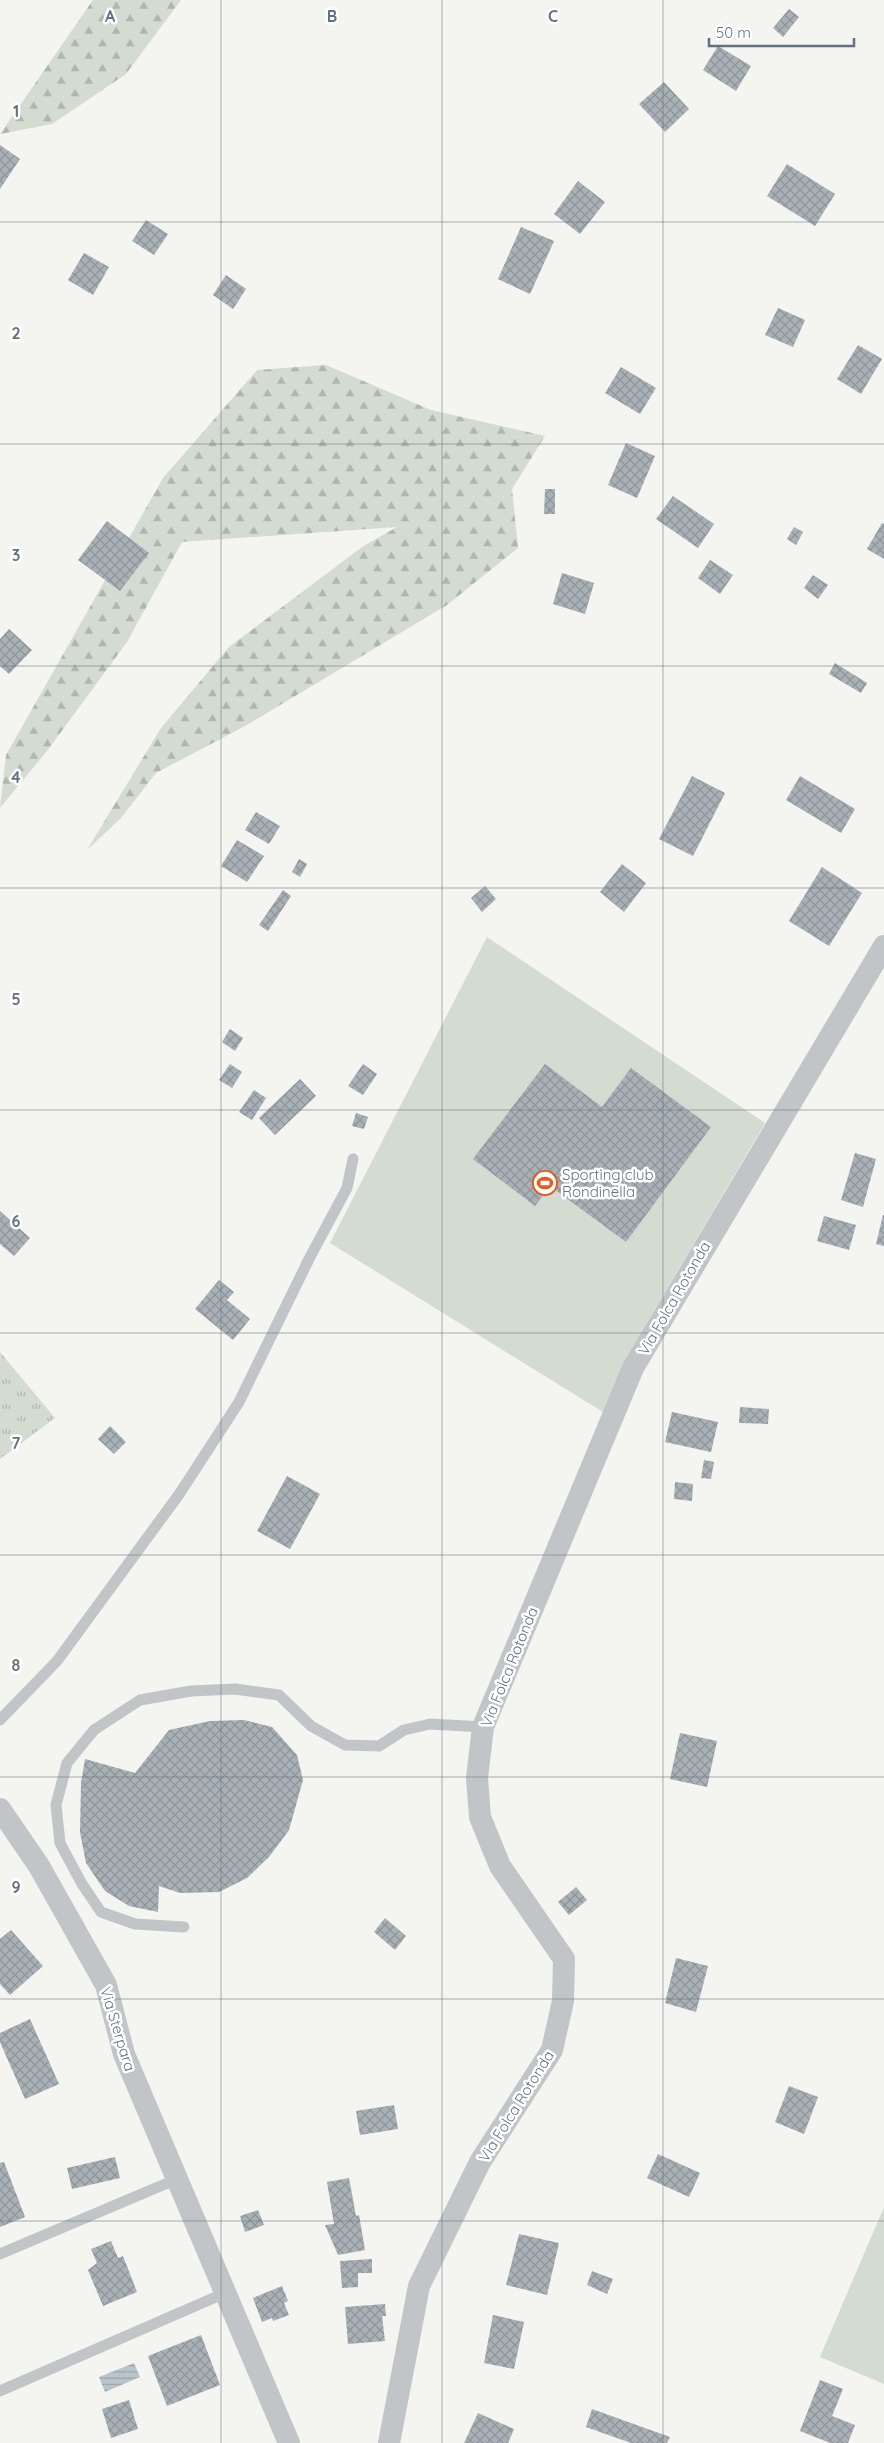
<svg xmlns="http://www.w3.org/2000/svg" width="884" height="2443" font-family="Quicksand,sans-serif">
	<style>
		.grass { fill: url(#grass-tufts) }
		.forest { fill: url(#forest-firs) }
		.pitch { fill: #d4dbd1 }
		.water { fill: url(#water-rules) }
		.building { fill: url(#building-cross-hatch) }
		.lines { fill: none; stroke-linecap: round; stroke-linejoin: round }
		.lane { stroke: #c1c5c8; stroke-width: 11 }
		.street { stroke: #c1c5c8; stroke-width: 22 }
		.grid { fill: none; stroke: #627282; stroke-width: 1; stroke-opacity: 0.55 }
		.labels { text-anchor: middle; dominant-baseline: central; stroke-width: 5; stroke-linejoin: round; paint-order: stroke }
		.poi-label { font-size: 15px; fill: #627282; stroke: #fff; text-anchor: start }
		.street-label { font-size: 15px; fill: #627282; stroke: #fff }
		.grid-label { font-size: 16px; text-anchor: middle; font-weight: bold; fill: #627282; stroke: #fff; stroke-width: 5; stroke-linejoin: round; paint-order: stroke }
	</style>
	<defs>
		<pattern id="grass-tufts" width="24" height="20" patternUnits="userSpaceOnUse" patternTransform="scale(1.25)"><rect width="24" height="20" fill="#d4dbd1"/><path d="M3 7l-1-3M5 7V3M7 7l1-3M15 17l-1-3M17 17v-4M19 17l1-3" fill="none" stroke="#afb6af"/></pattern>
		<pattern id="forest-firs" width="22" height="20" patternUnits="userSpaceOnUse" patternTransform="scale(1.25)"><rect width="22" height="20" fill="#d4dbd1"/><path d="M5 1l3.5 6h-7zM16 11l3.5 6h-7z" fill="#afb6af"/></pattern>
		<pattern id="water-rules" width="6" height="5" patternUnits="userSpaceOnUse" patternTransform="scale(1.25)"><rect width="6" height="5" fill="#bac5cb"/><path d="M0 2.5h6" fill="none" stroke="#9ba4aa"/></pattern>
		<pattern id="building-cross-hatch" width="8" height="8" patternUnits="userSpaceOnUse" patternTransform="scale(1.25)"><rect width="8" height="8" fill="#a9b1b7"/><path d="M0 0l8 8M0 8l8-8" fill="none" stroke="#8d949a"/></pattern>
	</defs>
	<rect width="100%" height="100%" fill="#f4f4f0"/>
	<path class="grass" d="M0,1352L55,1418L0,1459Z"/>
	<g class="forest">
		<path d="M93,0H181L126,74L52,124L0,134Z"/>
		<path d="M326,365L431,410L545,436L512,489L518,548L447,605L247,725L156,773L121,818L87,850L161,728L229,647L362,547L397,527L182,542L127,642L47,751L0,808L6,755L163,478L257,370Z"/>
	</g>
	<g class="pitch">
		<path d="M487,937L765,1123L648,1321L603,1412L330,1243Z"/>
		<path d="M884,2207V2384L820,2357Z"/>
	</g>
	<path class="water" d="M134,2363L140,2377L105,2392L99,2377Z"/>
	<g class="building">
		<path d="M789,9L799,17L783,37L773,28Z"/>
		<path d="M718,46L751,66L736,91L703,70Z"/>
		<path d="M664,82L689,109L665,132L639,104Z"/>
		<path d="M0,145L20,159L0,189Z"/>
		<path d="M787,164L835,194L815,226L767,196Z"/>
		<path d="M578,181L605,202L580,234L554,214Z"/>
		<path d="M146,220L168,234L154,255L132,241Z"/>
		<path d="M521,227L554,241L530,294L498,279Z"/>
		<path d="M84,253L109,267L93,295L68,280Z"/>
		<path d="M226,275L246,289L233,309L213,295Z"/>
		<path d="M778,308L805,320L793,347L765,335Z"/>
		<path d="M858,345L882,359L861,394L837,379Z"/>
		<path d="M621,367L656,388L640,414L605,393Z"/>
		<path d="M626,443L655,456L637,498L608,485Z"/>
		<path d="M545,489H555V514H544Z"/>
		<path d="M673,496L714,524L698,548L656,519Z"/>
		<path d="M107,521L149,553L120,591L78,560Z"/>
		<path d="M882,523L884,524V559L867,549Z"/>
		<path d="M794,527L803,532L796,545L787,539Z"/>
		<path d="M710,560L733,575L720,594L698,578Z"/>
		<path d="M562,573L594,583L585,614L553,604Z"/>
		<path d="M813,575L828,585L818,599L804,588Z"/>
		<path d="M9,629L32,650L9,674L0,666V639Z"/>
		<path d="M835,663L867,683L861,693L829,674Z"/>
		<path d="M692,776L725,793L693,856L659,839Z"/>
		<path d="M800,776L855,809L841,833L786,800Z"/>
		<path d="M256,812L280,826L269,844L245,830Z"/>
		<path d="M237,840L264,856L247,882L221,866Z"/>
		<path d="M299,859L307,864L300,877L292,872Z"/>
		<path d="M622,864L646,883L624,912L600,892Z"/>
		<path d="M822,867L862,893L829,946L789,921Z"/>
		<path d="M485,886L496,899L482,912L471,898Z"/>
		<path d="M283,890L291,896L268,931L259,925Z"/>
		<path d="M230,1029L243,1038L235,1051L222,1042Z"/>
		<path d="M230,1064L242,1072L232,1088L219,1080Z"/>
		<path d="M363,1064L377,1074L363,1095L348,1086Z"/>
		<path d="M545,1064L602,1107L631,1068L711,1127L626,1242L550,1186L535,1206L473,1159Z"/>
		<path d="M300,1079L316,1096L275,1135L259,1118Z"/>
		<path d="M254,1090L266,1098L252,1120L239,1112Z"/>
		<path d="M356,1113L368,1117L364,1129L352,1126Z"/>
		<path d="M855,1153L876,1159L863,1207L841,1200Z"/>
		<path d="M0,1211L30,1238L14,1256L0,1244Z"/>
		<path d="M883,1215H884V1246L876,1244Z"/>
		<path d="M824,1216L856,1225L849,1250L817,1241Z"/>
		<path d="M219,1280L234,1292L227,1300L250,1319L233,1340L195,1309Z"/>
		<path d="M740,1407L769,1409L768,1424L739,1423Z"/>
		<path d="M672,1412L718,1422L711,1452L665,1442Z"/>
		<path d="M110,1426L126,1442L114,1454L98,1439Z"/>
		<path d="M704,1460L714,1462L711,1479L701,1478Z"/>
		<path d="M287,1476L320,1494L290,1549L257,1531Z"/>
		<path d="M675,1482L693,1484L692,1501L674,1499Z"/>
		<path d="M244,1720L272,1727L297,1755L303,1780L289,1830L269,1857L247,1878L219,1892L180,1893L159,1886L158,1912L129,1906L105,1891L86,1863L80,1832L81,1783L85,1759L135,1773L169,1730L210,1721Z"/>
		<path d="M680,1733L717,1741L707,1787L670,1779Z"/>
		<path d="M576,1887L587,1900L569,1915L558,1902Z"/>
		<path d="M385,1918L406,1936L395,1950L374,1932Z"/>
		<path d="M11,1930L43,1966L10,1995L0,1984V1939Z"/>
		<path d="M676,1958L708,1966L696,2012L665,2003Z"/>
		<path d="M30,2019L59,2084L25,2099L0,2042V2033Z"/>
		<path d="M789,2086L818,2097L804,2134L775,2122Z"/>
		<path d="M394,2105L398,2129L360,2135L356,2111Z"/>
		<path d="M658,2154L700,2173L689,2197L647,2178Z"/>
		<path d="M115,2157L120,2178L72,2189L67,2168Z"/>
		<path d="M4,2162L25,2217L0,2227V2163Z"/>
		<path d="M349,2178L356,2216L359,2215L365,2250L338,2255L325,2225L334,2224L327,2182Z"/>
		<path d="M258,2210L264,2225L245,2232L240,2216Z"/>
		<path d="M519,2234L559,2243L547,2295L506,2285Z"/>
		<path d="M111,2241L118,2258L123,2256L137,2292L103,2306L88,2270L97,2263L91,2249Z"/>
		<path d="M372,2259V2273H358V2287L342,2288L340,2261Z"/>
		<path d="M592,2271L613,2279L607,2294L587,2285Z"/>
		<path d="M282,2286L288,2301L284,2303L289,2315L273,2321L272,2318L262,2322L253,2298Z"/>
		<path d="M385,2304L386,2316H382L385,2341L348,2344L345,2307Z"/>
		<path d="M493,2315L524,2322L514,2369L484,2363Z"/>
		<path d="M201,2335L220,2385L167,2406L148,2356Z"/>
		<path d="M820,2380L843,2389L832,2416L855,2425L848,2443H830L800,2431Z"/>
		<path d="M129,2400L138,2429L111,2438L102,2409Z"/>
		<path d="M592,2409L670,2437L667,2443H631L586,2427Z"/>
		<path d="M478,2413L514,2429L508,2443H464Z"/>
	</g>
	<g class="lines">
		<g class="lane">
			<path d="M0,1720L57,1661L180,1493L239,1402L310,1257L347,1188L353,1159"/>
			<path d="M184,1927L135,1924L101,1912L82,1884L60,1843L56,1805L67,1763L94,1730L140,1700L191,1691L235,1689L279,1695L311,1726L345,1745L379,1746L404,1730L430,1724L483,1727"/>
			<path d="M0,2254L177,2179"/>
			<path d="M0,2391L225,2293"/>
		</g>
		<g class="street">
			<path d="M0,1809L39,1866L106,1985L124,2054L289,2443"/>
			<path d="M389,2443L419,2286L480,2162L552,2050L563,2001L564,1959L500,1866L480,1817L477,1778L483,1727L633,1368L884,946"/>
		</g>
	</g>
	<path class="grid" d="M221,0V2443M442,0V2443M663,0V2443M0,222H884M0,444H884M0,666H884M0,888H884M0,1110H884M0,1333H884M0,1555H884M0,1777H884M0,1999H884M0,2221H884"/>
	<defs>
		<symbol id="stadium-ring" viewBox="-11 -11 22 22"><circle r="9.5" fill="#fff" stroke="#ea581a" stroke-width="1.5"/><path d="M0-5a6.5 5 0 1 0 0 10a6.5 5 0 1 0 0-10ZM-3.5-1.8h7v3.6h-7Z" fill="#ea581a"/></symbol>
	</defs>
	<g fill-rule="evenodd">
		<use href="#stadium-ring" x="531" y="1169" width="28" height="28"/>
	</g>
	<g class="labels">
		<g class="poi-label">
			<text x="562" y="1174">Sporting club<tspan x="562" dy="17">Rondinella</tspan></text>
		</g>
		<g class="street-label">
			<text transform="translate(674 1298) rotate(-60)">Via Folca Rotonda</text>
			<text transform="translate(509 1667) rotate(-68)">Via Folca Rotonda</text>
			<text transform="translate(118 2029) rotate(73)">Via Sterpara</text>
			<text transform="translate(516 2106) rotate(-58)">Via Folca Rotonda</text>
		</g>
	</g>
	<g class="grid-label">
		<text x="110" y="22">A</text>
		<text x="332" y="22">B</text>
		<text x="553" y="22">C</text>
		<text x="16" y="117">1</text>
		<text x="16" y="339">2</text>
		<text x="16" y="561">3</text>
		<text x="16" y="783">4</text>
		<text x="16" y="1005">5</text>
		<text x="16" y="1227">6</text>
		<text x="16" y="1449">7</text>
		<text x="16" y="1671">8</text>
		<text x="16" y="1893">9</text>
	</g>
	<path d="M709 38v8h145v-8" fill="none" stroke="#627282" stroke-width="2.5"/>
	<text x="716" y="38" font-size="15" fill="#627282" stroke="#ffffff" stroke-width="4" paint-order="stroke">50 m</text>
</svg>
